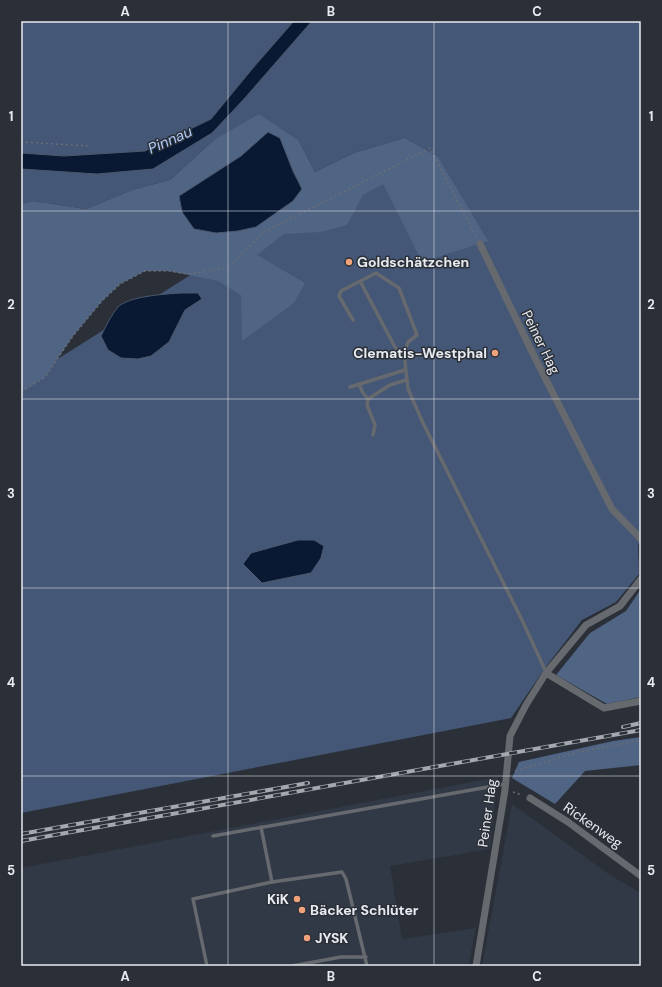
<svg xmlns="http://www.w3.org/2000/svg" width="662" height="987" font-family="'DM Sans',sans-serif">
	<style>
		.built { fill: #313946 }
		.green { fill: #445776 }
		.forest { fill: #506484 }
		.water { fill: #091934; stroke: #4c586c }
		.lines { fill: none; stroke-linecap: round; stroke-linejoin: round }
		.path { stroke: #6a6e75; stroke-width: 1.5; stroke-dasharray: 2 3; stroke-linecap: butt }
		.lane { stroke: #66696d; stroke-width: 3.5 }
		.street { stroke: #66696d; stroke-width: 7 }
		.rail-casing { stroke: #a5a8ae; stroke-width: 4 }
		.rail { stroke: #2b3038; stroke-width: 2.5; stroke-dasharray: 8; stroke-linecap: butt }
		.grid { fill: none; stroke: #e7eaef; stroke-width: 1; stroke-opacity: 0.55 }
		.poi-dot { fill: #f0a27a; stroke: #2b3038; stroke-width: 1.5 }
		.labels { text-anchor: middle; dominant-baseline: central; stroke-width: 3; stroke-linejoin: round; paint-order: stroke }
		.poi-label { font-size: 14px; font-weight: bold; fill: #e7eaef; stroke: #2b3038; text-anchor: start }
		.street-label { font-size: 14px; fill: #e7eaef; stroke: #2b3038 }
		.water-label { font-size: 15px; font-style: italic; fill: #b0cbf8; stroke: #2b3038 }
		.neatline { fill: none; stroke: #e7eaef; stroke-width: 1.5 }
		.grid-label { font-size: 13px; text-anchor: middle; font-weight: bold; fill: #e7eaef }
	</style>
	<rect width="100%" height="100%" fill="#2b3038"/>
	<g class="built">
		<path d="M498,777L490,849L390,866L402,939L476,928L468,966H21V868Z"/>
		<path d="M512,804L610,875L641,893V966H482Z"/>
	</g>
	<g class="green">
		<path d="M21,21H294L253,68L211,119L145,151L64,156L21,153Z"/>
		<path d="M312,21H641V541L638,545L639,574L616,602L582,620L545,668L511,718L21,813V379L23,381L399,143L404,138L354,153L315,172L299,141L214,140L170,180L132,190L86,209L33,201L21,204V169L97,174L153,169L244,99Z"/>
	</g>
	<g class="forest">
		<path d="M259,114L299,141L315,172L354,153L404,138L438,157L488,241L422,262L383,184L363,195L347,225L321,232L284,234L257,255L305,283L294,303L242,341L241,295L218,281L169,271H145L120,284L102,301L73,336L45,377L21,392V204L33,201L86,209L132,190L170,180L214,140Z"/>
		<path d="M641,589V697L607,704L556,675L590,633L626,611Z"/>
		<path d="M641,737V765L585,771L555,804L512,778L519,762L613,741Z"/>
	</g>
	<g class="water">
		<path d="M294,21H312L244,99L212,133L153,169L97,174L21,169V153L64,156L145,151L211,119L253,68Z"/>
		<path d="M268,132L280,138L293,171L302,189L293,201L256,227L238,231L216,233L194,229L182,212L179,196L241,156Z"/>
		<path d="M181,293H198L202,299L185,310L169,342L151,356L138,359L121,358L108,350L101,336C106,326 111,315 118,307C129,296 166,294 181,293Z"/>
		<path d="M298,540H314L324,546L321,558L311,573L262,583L243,564L251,553Z"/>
	</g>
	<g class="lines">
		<g class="path">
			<path d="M21,142L90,146"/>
			<path d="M21,392L45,377L73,336L102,301L120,284L145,271H169L189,274L227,268L264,232L430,148L476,237"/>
			<path d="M515,771L578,752L641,740"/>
			<path d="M513,792L522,795"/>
		</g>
		<g class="lane">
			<path d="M360,281L396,349L404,353"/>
			<path d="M353,320L339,296L341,291L376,273L399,288L417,335L408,342L404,353L408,389L423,423L522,620L546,672"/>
			<path d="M359,384L363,393L368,399"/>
			<path d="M350,387L405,370"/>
			<path d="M373,435L375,425L367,405L368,399L390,385L406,380"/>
			<path d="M261,827L272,882"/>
			<path d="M213,836L505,784"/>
			<path d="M207,966L193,899L272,882L342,872L346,879L367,966"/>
			<path d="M292,966L341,957H366"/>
		</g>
		<g class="street">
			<path d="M480,244L536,360L612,509L641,539"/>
			<path d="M546,673L604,708L641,701"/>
			<path d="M530,798L568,822L641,876"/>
			<path d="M476,966L505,790L510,736L526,705L546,673L586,625L620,606L641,579"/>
		</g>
		<defs>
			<g id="rail">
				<path d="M623,727L641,723"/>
				<path d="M21,834L308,783"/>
				<path d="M21,841L641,730"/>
			</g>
		</defs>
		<use href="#rail" class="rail-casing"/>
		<use href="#rail" class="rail"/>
	</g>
	<path class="grid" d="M228,21V966M434,21V966M21,211H641M21,399H641M21,588H641M21,776H641"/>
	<g class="poi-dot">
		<circle cx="349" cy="262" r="4"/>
		<circle cx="495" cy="353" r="4"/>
		<circle cx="297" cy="899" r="4"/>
		<circle cx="302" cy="910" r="4"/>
		<circle cx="307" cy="938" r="4"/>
	</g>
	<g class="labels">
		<g class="poi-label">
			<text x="357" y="262">Goldschätzchen</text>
			<text x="487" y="353" text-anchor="end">Clematis-Westphal</text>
			<text x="289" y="899" text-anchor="end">KiK</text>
			<text x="310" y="910">Bäcker Schlüter</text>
			<text x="315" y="938">JYSK</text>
		</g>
		<g class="street-label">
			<text transform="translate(541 342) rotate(64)">Peiner Hag</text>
			<text transform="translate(487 813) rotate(-82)">Peiner Hag</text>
			<text transform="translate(593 825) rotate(35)">Rickenweg</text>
		</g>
		<g class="water-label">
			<text transform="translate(170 140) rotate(-24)">Pinnau</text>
		</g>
	</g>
	<rect width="662" height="987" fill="none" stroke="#2b3038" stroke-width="44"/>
	<rect x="22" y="22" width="618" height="943" class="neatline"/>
	<g class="grid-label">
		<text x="125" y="16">A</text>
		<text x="331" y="16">B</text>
		<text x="537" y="16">C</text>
		<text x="11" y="121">1</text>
		<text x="651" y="121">1</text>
		<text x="11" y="309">2</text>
		<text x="651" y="309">2</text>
		<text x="11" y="498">3</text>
		<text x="651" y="498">3</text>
		<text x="11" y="687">4</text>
		<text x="651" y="687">4</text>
		<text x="11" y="875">5</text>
		<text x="651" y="875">5</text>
		<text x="125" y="981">A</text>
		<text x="331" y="981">B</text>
		<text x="537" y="981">C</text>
	</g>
</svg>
